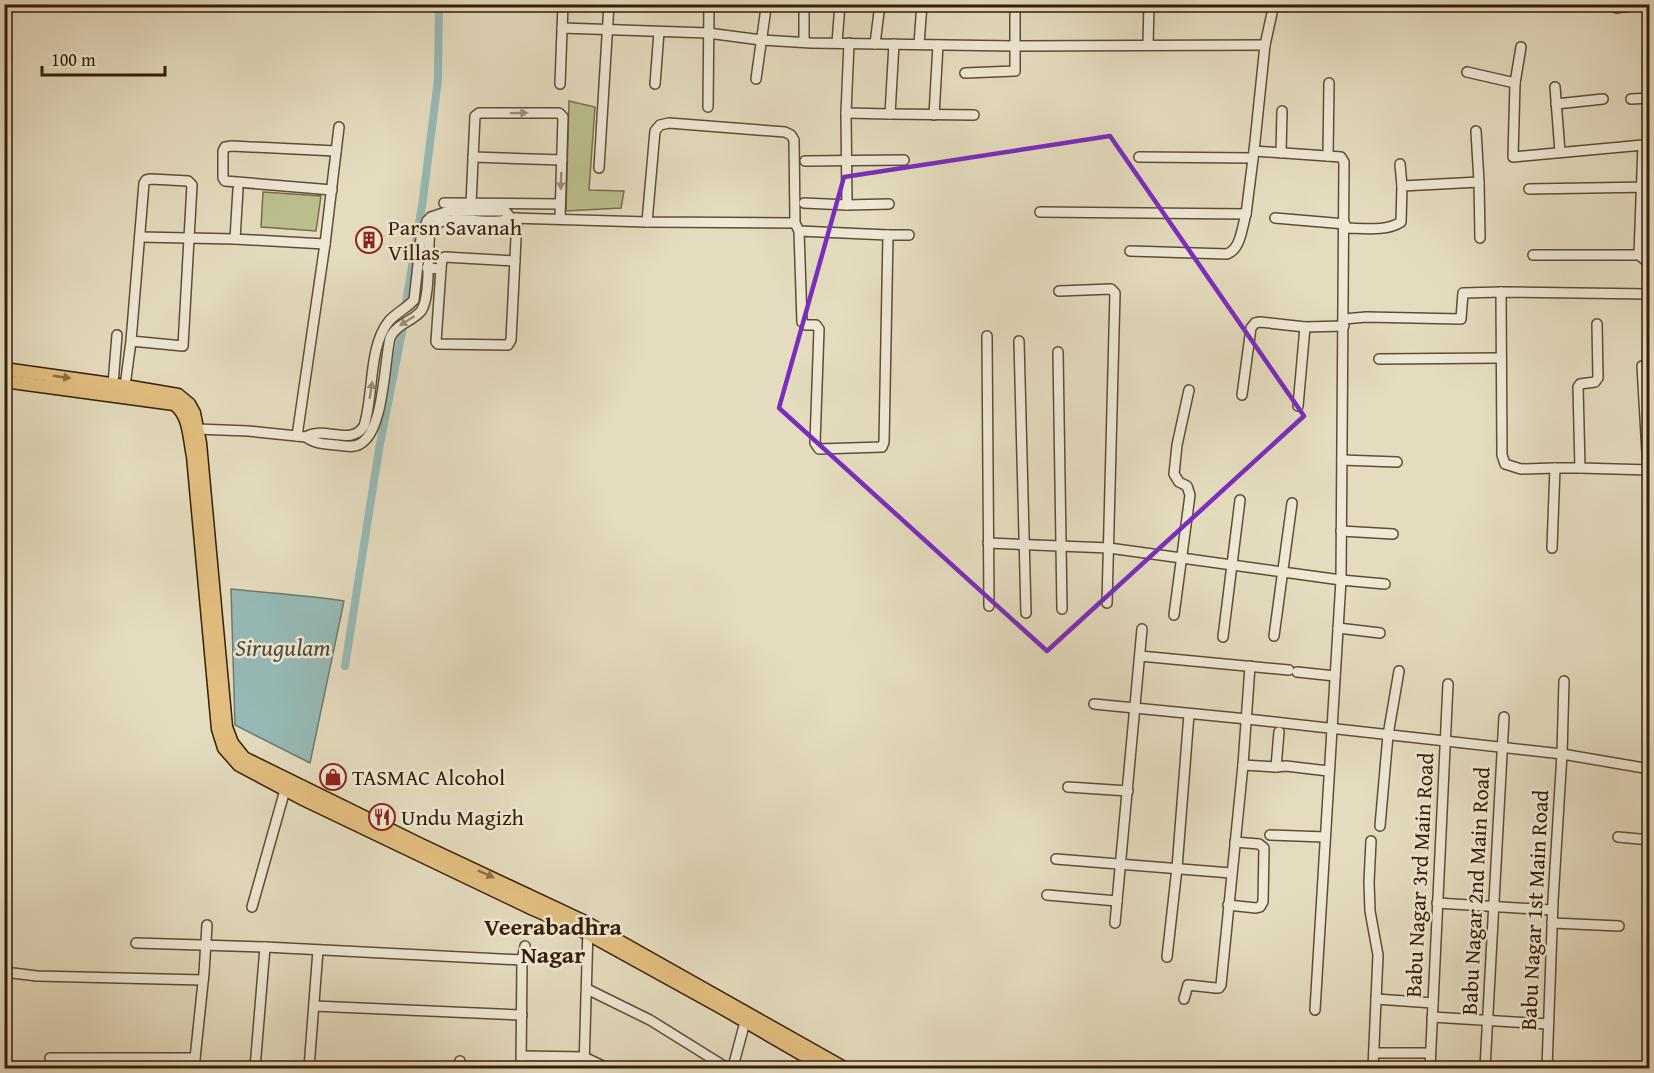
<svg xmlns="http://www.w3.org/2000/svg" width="1654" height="1073" font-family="'Gentium Book Plus',serif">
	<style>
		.green { fill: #bbbf8e; stroke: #786e49; stroke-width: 1.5 }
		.water { fill: #96bab7; stroke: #6f7b6f; stroke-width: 1.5 }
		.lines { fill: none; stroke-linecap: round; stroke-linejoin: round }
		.canal { stroke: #96bab7; stroke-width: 8 }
		.minor-casing { stroke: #614d33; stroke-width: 12 }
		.major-casing { stroke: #351d04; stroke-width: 15 }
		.minor { stroke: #eee8d5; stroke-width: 9 }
		.major { stroke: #e2be80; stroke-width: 12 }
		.oneway { fill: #9b8d77 }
		.oneway2 { fill: #8c6e42 }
		.marked { fill: none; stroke: #7b2cbf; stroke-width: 4.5; stroke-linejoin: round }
		.labels { text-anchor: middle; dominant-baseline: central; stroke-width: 5; stroke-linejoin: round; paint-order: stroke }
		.poi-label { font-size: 22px; fill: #351d04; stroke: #eee8d5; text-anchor: start }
		.street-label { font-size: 22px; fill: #351d04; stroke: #eee8d5 }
		.water-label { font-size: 24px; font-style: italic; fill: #524c3a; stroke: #eee8d5 }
		.neighbourhood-label { font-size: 24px; font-weight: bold; fill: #351d04; stroke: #eee8d5 }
	</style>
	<rect width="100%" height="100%" fill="#e5dcbf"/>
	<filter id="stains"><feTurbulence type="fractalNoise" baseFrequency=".00333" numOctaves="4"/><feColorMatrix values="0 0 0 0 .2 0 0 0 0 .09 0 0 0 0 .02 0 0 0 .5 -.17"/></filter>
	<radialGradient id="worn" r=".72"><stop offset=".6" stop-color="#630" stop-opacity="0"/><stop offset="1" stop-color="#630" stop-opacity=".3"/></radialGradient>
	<g class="green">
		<path d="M569,101L595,107L589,190L624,191L621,208L566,211Z"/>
		<path d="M263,192L321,196L316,231L261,227Z"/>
	</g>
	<path class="water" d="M231,589C268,593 307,595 344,601L310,763L235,725Z"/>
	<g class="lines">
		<g class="canal">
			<path d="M406,303L423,199L438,79L439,4"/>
			<path d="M345,666L379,449L403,327"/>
		</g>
		<defs>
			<g id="minor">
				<path d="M1274,4L1265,45L1254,151L1341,157L1344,162L1341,580L1315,1010"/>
				<path d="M1616,8L1641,4"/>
				<path d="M562,28L708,33L761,40L811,43L1014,46L1265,45"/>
				<path d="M804,42V4"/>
				<path d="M837,43L840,4"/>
				<path d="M849,43L846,113L847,205L889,204"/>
				<path d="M875,44L880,4"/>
				<path d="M919,44L922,4"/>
				<path d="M1148,45L1149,4"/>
				<path d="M1467,72L1515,83L1513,157L1643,145L1639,255L1650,264"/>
				<path d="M965,73L1015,71V4"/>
				<path d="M756,79L766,8"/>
				<path d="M1515,83L1521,47"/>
				<path d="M560,84L563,4"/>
				<path d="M655,84L659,32"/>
				<path d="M1555,87L1560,152"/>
				<path d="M1631,99L1650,98"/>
				<path d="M1556,104L1603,99"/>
				<path d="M708,107L709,4"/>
				<path d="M846,113L890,114L894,44"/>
				<path d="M890,114L974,115"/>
				<path d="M934,115L938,45"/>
				<path d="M1476,131L1479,182"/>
				<path d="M1281,153L1282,111"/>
				<path d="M1328,156L1329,83"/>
				<path d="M473,157L562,160"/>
				<path d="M1139,157L1253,158"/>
				<path d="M805,161L904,160"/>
				<path d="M1400,164L1402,186"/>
				<path d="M599,168L609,4"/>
				<path d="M238,189L235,239L325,244"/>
				<path d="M1529,189L1650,187"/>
				<path d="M332,190L225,181L223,178V151L225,147L232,146L336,151"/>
				<path d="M444,203L560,204"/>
				<path d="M804,203L847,205"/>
				<path d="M471,204L475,116L479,113H559L563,117L560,218"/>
				<path d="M1040,212L1246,214L1254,151"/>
				<path d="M1275,218L1345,224"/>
				<path d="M795,223L647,222L655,131L660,125L669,123L785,132L791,135L794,140L795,223L799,231L888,235L884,442L882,447L819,449L815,443L819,329L816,325H806L802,322L799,231"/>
				<path d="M1344,228C1362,228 1386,232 1401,222L1402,186L1479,182L1480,238"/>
				<path d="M888,235H909"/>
				<path d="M140,237L235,239"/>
				<path d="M1130,251L1227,254C1241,249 1242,227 1246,214"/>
				<path d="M1533,255H1639"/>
				<path d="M427,268L441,269L436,342L438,344L508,345L511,340L517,218"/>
				<path d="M441,269L442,258L445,257L515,261"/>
				<path d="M1059,291L1111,289L1115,293L1107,603"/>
				<path d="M1344,319L1366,317L1461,319L1463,293L1501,292"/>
				<path d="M1597,324L1598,378L1595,382L1580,384L1578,387L1580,468L1650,470"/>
				<path d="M987,336L989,606"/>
				<path d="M1019,341L1026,613"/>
				<path d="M1058,352L1062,609"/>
				<path d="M1379,359L1500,358"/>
				<path d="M1642,366L1648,470"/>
				<path d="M113,384L117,335"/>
				<path d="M125,386L131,341L144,183L146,180L151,179L188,181L192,185L183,346L131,341"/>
				<path d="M1242,395L1251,328L1255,323L1260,322L1305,327L1344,326"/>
				<path d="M1298,406L1305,327"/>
				<path d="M197,429L248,431L306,437C315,444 325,444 337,445C344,446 353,448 360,444C384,431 384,364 390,338C396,324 412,322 421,311C431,298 427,250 430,232C440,207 491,229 511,218L647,222"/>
				<path d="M297,436L325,244L339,127"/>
				<path d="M306,437C324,425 351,447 364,426C374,395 368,347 389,321C396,313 407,308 414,300L421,238L427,221L431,217L449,211H505L511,218"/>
				<path d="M1342,460L1397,462"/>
				<path d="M1555,468H1580"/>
				<path d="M1341,531L1393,534"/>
				<path d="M988,543L1109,548L1341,580L1385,584"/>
				<path d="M1552,548L1555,468L1521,469L1505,464L1502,455L1501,292L1650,294"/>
				<path d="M1174,615L1190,495L1187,486L1179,482L1174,474L1177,445L1189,390"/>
				<path d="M1338,628L1380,633"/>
				<path d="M1274,636L1292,503"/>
				<path d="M1223,637L1240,500"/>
				<path d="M1140,656L1289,670"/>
				<path d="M1297,672L1335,676"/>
				<path d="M1094,704L1247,719L1562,754L1650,769"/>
				<path d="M1243,765L1276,767L1279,732"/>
				<path d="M1276,767L1286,766L1328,771"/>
				<path d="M1068,787L1128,791"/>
				<path d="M1380,826L1388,735L1399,671"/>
				<path d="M1270,835L1325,837"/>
				<path d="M1618,837L1650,840"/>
				<path d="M1371,841L1369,882L1370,911L1378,955L1373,1068"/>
				<path d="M1056,859L1231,873"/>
				<path d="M1047,895L1117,901"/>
				<path d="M1437,903L1552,910"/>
				<path d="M1228,905L1256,908L1260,907L1263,902L1264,848L1259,844L1235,842"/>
				<path d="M252,907L285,790"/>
				<path d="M1115,923L1142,629"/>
				<path d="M1552,923L1619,926"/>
				<path d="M136,943L265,947L522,960"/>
				<path d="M1167,957L1177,868L1189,714"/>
				<path d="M4,972L37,976L203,980"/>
				<path d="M587,989L650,1020L724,1066L731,1067L734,1063L745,1022"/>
				<path d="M1184,999L1188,985L1216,988H1219L1221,985L1243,765L1250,666"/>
				<path d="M1376,999L1433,1003"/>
				<path d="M314,1006L522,1015"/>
				<path d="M1432,1017L1548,1024"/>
				<path d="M1374,1053H1430"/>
				<path d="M522,1056L584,1057L607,1068"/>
				<path d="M50,1058H195"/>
				<path d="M194,1068L204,973L207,925"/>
				<path d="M255,1068L265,947"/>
				<path d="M309,1068L318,950"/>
				<path d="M460,1068V1061"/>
				<path d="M521,1068L522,960L525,946"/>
				<path d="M584,1068L588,929"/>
				<path d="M1430,1068L1448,684"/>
				<path d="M1485,1068L1504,717"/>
				<path d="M1547,1068L1553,901L1562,754L1564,681"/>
			</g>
			<g id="major">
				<path d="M4,369L125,386L178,395L189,404L194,413L200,443L226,727L232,743L244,758L421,845L585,922L844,1068"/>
				<path d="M4,381L174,404C190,415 189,438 193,456L218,729L224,748L239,765L301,798L533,909L581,930L724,1009L826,1068"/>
			</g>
		</defs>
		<use href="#minor" class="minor-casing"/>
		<use href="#major" class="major-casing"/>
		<use href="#minor" class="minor"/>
		<use href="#major" class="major"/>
	</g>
	<defs><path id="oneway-solid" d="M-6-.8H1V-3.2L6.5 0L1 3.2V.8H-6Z" transform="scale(1.5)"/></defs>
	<g class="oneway">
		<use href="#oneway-solid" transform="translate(519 113) rotate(-1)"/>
		<use href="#oneway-solid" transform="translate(561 181) rotate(92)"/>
		<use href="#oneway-solid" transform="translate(407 321) rotate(147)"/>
		<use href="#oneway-solid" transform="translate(371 390) rotate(-81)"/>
	</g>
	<g class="oneway2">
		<use href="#oneway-solid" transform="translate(62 377) rotate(8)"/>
		<use href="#oneway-solid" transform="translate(486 874) rotate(24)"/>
	</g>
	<path class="marked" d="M1110,136L1304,416L1047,651L779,408L844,177Z"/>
	<defs>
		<symbol id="building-ring" viewBox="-11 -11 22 22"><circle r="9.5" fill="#eee8d5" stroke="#8f2418" stroke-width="1.5"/><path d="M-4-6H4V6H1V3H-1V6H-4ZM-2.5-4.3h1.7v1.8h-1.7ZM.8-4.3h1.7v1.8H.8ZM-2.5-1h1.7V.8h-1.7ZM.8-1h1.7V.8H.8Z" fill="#8f2418"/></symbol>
		<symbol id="shop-ring" viewBox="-11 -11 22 22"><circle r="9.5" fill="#eee8d5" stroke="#8f2418" stroke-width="1.5"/><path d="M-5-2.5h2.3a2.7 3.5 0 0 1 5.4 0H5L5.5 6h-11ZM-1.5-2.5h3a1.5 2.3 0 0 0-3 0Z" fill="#8f2418"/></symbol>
		<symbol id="restaurant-ring" viewBox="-11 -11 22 22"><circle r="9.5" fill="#eee8d5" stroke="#8f2418" stroke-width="1.5"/><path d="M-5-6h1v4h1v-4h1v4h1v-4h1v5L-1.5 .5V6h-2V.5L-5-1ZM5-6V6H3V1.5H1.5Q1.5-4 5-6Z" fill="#8f2418"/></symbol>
	</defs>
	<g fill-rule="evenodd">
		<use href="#building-ring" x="354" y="225" width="30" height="30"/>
		<use href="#shop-ring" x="318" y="762" width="30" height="30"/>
		<use href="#restaurant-ring" x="367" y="802" width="30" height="30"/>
	</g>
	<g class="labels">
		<g class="poi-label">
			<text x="388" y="227">Parsn Savanah<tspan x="388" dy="25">Villas</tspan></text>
			<text x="352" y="777">TASMAC Alcohol</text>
			<text x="401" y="817">Undu Magizh</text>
		</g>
		<g class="street-label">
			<text transform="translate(1419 875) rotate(-87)">Babu Nagar 3rd Main Road</text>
			<text transform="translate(1475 891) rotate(-87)">Babu Nagar 2nd Main Road</text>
			<text transform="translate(1534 910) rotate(-87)">Babu Nagar 1st Main Road</text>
		</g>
		<g class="water-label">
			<text x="283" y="647">Sirugulam</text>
		</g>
		<g class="neighbourhood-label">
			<text x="553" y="926">Veerabadhra<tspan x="553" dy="28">Nagar</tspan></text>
		</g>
	</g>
	<rect width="1654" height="1073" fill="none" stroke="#e5dcbf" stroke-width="24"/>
	<rect x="6" y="6" width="1642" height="1061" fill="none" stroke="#351d04" stroke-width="3"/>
	<rect x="12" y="12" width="1630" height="1049" fill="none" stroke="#351d04" stroke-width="1.5"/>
	<path d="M42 66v9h123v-9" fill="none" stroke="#351d04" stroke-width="3"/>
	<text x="51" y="66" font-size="18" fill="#351d04" stroke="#eee8d5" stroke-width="4.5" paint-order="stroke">100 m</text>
	<rect width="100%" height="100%" filter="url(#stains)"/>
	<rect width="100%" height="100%" fill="url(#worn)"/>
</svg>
